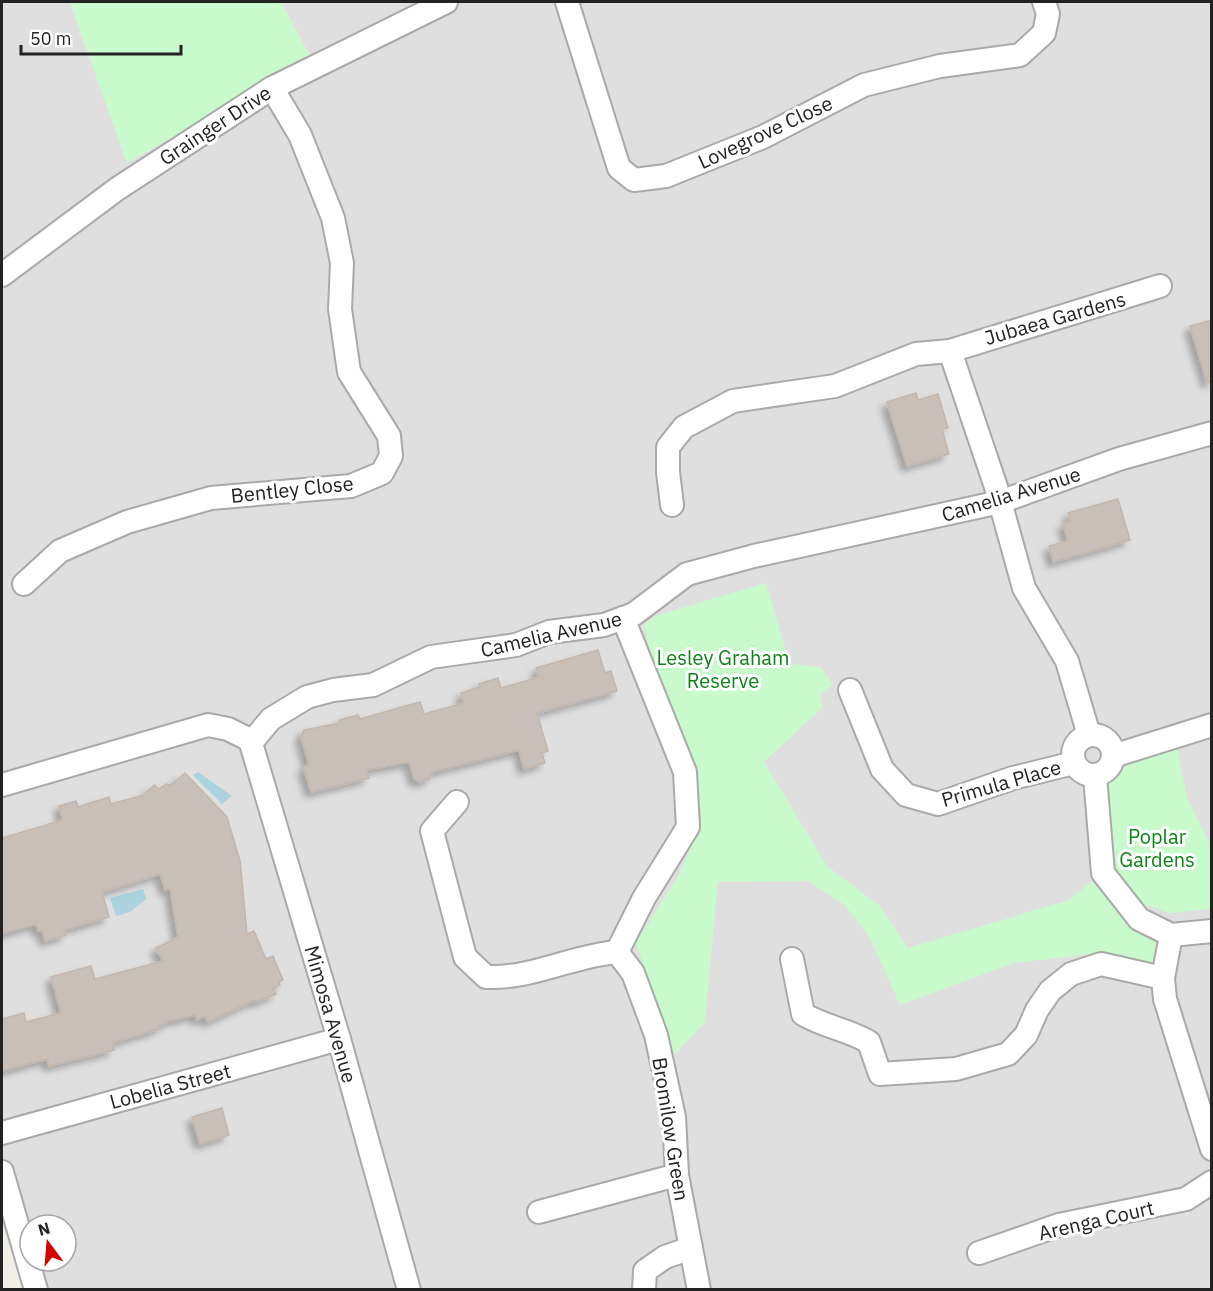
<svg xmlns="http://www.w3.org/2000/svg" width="1213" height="1291" font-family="'IBM Plex Sans',sans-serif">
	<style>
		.residential { fill: #e0dfdf; fill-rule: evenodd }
		.park { fill: #c8facc }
		.water { fill: #aad3df }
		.building { fill: #c7bfb8; stroke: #c4b6ab; stroke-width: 1.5; filter: url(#shadow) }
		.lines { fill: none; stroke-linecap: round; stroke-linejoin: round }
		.minor-casing { stroke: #a9a9a9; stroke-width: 26 }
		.minor { stroke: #fff; stroke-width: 22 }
		.labels { text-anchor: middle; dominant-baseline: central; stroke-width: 6; stroke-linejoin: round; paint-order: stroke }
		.street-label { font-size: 20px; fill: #222; stroke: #fff }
		.park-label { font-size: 20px; fill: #0c8416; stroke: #fff }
	</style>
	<defs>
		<filter id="shadow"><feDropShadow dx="-5.5" dy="5.5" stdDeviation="3" flood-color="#0004"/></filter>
	</defs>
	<rect width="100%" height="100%" fill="#f2efe9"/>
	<path class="residential" d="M2,2H70L127,163L311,58L281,2H1211V1289H30L2,1225ZM30,1225H66V1261H30Z"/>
	<g class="park">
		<path d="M70,2H281L311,58L127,163Z"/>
		<path d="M766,583L790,664L821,667L833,685L821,694L822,708L764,762L827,866L880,906L908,948L1069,900L1093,880L1128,922L1161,938L1155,967L1103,953L1014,963L900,1005L869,936L845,905L808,881L718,882L705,1022L674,1055L636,943L679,875L702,820L696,776L655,674L644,625L655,616Z"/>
		<path d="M1177,749L1187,797L1211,846V909L1170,913L1138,902L1110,869L1096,786L1121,761Z"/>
	</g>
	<g class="water">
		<path d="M198,772L232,796L222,804L193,775Z"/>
		<path d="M143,889L146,899L130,912L116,916L110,898Z"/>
	</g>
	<g class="building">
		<path d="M1212,320V382H1207L1190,326Z"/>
		<path d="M916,393L918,400L938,394L948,428L942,429L949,454L907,466L887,402Z"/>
		<path d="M1118,499L1130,540L1053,562L1049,546L1068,541L1063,524L1071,521L1068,513Z"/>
		<path d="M598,650L605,673L611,671L617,691L537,713L548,751L542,753L545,763L524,769L519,750L432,772L430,779L420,782L414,779L409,762L366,770L369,778L311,792L303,767L309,765L301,737L304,730L340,723L339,720L358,715L360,719L420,702L424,714L464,703L461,693L480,687L479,684L498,678L501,688L539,677L536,668Z"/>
		<path d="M185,773L227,817L240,861L247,934L254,931L266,959L273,956L283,980L279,982L280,985L273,988L276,994L256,1002L255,1000L208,1022L205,1016L197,1020L195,1015L165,1022L166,1024L158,1026L159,1029L112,1043L114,1050L49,1066L47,1059L2,1071V1019L24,1013L26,1022L61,1013L51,977L91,966L95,979L163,961L156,948L178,937L170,888L165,890L160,874L102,892L109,917L64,930L66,935L45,941L42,930L38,931L36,924L2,934V838L63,820L59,806L76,801L78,807L109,797L111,804L144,795L154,785L159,789L166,784L171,785Z"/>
		<path d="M222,1108L229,1135L200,1144L192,1117Z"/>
	</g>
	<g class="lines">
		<defs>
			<g id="minor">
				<path d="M567,2L619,168L634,180L666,176L763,137L864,85L940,66L1020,55L1044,33L1048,14L1044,2"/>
				<path d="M2,275L117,189L272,88L446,2"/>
				<path d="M950,351L996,487L1024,588L1067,661L1089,735"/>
				<path d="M672,505L668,472V447L684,427L733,401L835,386L916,354L950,351L1160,286"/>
				<path d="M24,584L60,551L127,522L211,498L351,486L382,473L391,456L389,436L349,372L340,309L342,263L333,218L300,135L272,88"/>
				<path d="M623,618L685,772L688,827L644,898L617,952L633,973L656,1035L674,1117L677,1175L699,1290"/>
				<path d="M850,690L882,769L906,795L938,804L1013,778L1074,763"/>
				<circle cx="1093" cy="755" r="20"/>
				<path d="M250,740L339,1039L409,1290"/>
				<path d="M1113,756L1212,725"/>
				<path d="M1095,776L1103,873L1139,919L1171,935L1212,931"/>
				<path d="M2,785L208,725L228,729L250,740L255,738L271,719L307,697L333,690L373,685L431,657L516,645L549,632L604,625L634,614L687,574L754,556L1000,502L1119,459L1212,433"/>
				<path d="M457,802L432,831L465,957L486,977C532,979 571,956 617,952"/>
				<path d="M1171,935L1163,978L1165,999L1212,1149"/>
				<path d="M792,959L803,1014C825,1027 846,1029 869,1042L880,1074L956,1069L1008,1054L1026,1035L1037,1010L1050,991L1071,974L1101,964L1163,978"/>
				<path d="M2,1133L339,1039"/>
				<path d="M2,1172L36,1290"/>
				<path d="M539,1212L677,1175"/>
				<path d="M979,1253L1059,1225L1186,1199L1212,1182"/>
				<path d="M644,1290L645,1271L665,1257L691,1248"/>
			</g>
		</defs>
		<use href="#minor" class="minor-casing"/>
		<use href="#minor" class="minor"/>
	</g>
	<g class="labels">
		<g class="street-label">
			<text transform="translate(215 125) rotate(-33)">Grainger Drive</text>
			<text transform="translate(765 132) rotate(-25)">Lovegrove Close</text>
			<text transform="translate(1055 318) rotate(-16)">Jubaea Gardens</text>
			<text transform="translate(292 489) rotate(-6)">Bentley Close</text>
			<text transform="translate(1011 494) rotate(-17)">Camelia Avenue</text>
			<text transform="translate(551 634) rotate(-13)">Camelia Avenue</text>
			<text transform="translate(1001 783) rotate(-16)">Primula Place</text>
			<text transform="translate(331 1014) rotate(74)">Mimosa Avenue</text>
			<text transform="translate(170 1086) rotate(-15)">Lobelia Street</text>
			<text transform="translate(671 1129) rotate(81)">Bromilow Green</text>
			<text transform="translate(1096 1220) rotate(-13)">Arenga Court</text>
		</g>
		<g class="park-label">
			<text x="723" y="657">Lesley Graham<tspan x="723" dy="23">Reserve</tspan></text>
			<text x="1157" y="836">Poplar<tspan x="1157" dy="23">Gardens</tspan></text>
		</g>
	</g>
	<rect width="1213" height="1291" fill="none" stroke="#222222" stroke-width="6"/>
	<g transform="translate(48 1243) rotate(344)"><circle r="28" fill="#ffffff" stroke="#a7a7a7" stroke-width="1.5"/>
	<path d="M0-4.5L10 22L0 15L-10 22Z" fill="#d40000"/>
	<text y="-9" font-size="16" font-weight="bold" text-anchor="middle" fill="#222222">N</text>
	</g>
	<path d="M21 45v9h160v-9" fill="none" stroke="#222222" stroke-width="3"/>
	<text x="30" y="45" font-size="18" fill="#222222" stroke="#ffffff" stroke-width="4.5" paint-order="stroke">50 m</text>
</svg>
